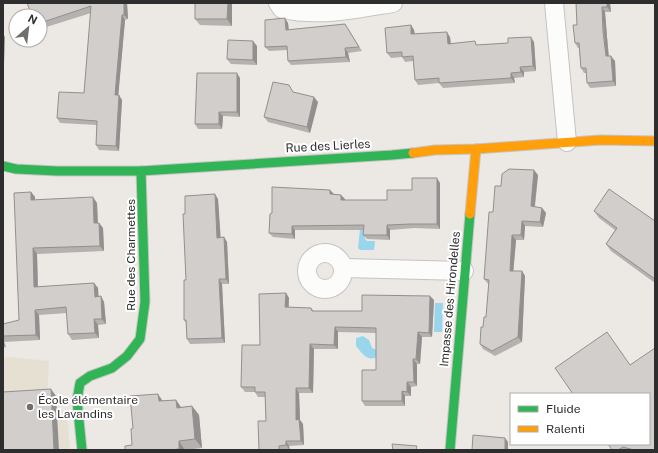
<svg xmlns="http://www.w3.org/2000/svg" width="658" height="453" font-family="'Public Sans',sans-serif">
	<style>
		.education { fill: #e6e0d3 }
		.water { fill: #99d6ec }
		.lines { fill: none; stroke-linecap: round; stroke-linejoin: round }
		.street-casing { stroke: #c5c4c5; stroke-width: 20 }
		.fast-casing { stroke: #c5c4c5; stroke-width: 11 }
		.slow-casing { stroke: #c5c4c5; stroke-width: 11 }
		.street { stroke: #fcfcfb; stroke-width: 18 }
		.fast { stroke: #30b455; stroke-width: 9 }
		.slow { stroke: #ff9f0a; stroke-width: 9 }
		.wall { fill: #b4b1af }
		.shaded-wall { fill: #92908e }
		.building { fill: #d1cecb; stroke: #92908e }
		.poi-dot { fill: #706f6e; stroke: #fff; stroke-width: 1.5 }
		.labels { text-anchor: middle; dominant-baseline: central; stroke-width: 4; stroke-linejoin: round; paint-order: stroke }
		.street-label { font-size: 12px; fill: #2e2e2e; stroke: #fff }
		.poi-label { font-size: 12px; fill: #2e2e2e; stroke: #fff; text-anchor: start }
	</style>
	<rect width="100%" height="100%" fill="#ece8e4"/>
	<path class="education" d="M9,357L49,361L47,401L67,413L70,450H3V358Z"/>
	<g class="water">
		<path d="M360,229H364L365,239L367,241H375L374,250H360L358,248Z"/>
		<path d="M435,303H443L442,332H434Z"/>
		<path d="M363,336L369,340L372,348L375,349L377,352V357C367,362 362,353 356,346V338Z"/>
	</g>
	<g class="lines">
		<defs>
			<g id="street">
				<path d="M278,3L282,9C319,17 357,9 393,3"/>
				<path d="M554,3L567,142"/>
				<circle cx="325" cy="271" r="18"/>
				<path d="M344,268L464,271"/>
			</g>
			<g id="fast">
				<path d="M3,166L16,169L57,171H141L392,155L413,153"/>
				<path d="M82,450L77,400L80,383L90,376L112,368L127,356L140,339L145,302L141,171"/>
				<path d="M450,450L470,214"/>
			</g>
			<g id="slow">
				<path d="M413,153L435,150L476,149L600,140L655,141"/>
				<path d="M470,214L476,149"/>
			</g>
		</defs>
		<use href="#street" class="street-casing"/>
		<use href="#fast" class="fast-casing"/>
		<use href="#slow" class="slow-casing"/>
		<use href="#street" class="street"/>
		<use href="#fast" class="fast"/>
		<use href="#slow" class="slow"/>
	</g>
	<g class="wall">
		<path d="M27,3H127L128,19L125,20L118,95L122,100L119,151L99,150L96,145L97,125L60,123L57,118L84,93L91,13L40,29V16Z"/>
		<path d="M232,3V26L200,25L195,19Z"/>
		<path d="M576,3H610L611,12H605L607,37L609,56L615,61L616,86L590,88L587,83L586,73H584L581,68L579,48H578L575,43L577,25Z"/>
		<path d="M288,23L289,30L345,24L362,51L348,53L350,62L291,65L288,61L287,50L269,51L265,47Z"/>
		<path d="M411,25L414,30L415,34L450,37L451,43L478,45L534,42L536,71L524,72V77L514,78L515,83L443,88L439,83L418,85L415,80L413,61L405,62L402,57L391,58L387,53Z"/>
		<path d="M257,46V65L231,64L227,59Z"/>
		<path d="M240,78V117L223,116L222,129H198L195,124Z"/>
		<path d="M294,92L318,102L310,133L268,122L264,117Z"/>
		<path d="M538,175L535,207L542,208L546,213L543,227L525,226L524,240H516L513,271H522L525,276L522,342L495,356L483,349L480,344L483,327L486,317L489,285L484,279L493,212L501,186Z"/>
		<path d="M440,183V229L414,228L390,230V240L367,239L363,235L364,230H295V239L273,237L269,233L334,194L341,195L345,200H387L412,190Z"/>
		<path d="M31,192L35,197V200L97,203L98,223H99L103,228L104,251L37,254L38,287L94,283L98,288V296H101L104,302L106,324L98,325L99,338L72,340L68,334L67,313L39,315L40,340L4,342L6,347L3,348V324L19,320Z"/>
		<path d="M218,199L220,237H224L227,242L229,284H222L225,343L190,344L187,339L186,323L184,320L186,280L185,214Z"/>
		<path d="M594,211L655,221V283L611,251L606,244L615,230L599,218Z"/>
		<path d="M286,293L289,298V307L311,308L314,311H362L434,300L432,337H422L420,364H417V386L411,387V396H405V406H365L362,401L376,370V333L338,332V349H314L313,393H299L300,420L303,424L304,445L289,446L290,450H259L266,421L265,397H258L255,392H245L241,387L260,345Z"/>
		<path d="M630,365L655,450H612Z"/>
		<path d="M176,400L181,407L192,406L199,415L202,448L185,450H125L132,445L163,401Z"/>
	</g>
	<g class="shaded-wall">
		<path d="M124,3H127L128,19L124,15Z"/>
		<path d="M228,3H232V26L227,19Z"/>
		<path d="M607,3H610L611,12L607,7Z"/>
		<path d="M602,7L605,12L609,62L606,56Z"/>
		<path d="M122,15L125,20L118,99L115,95Z"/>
		<path d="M285,18L288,23L289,35L286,30Z"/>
		<path d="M411,25L414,30L415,39L411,34Z"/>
		<path d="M447,32L450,37L451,49L448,44Z"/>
		<path d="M3,34L5,37L4,65L3,64Z"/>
		<path d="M531,37L534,42L536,71L533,66Z"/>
		<path d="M253,41L257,46V65L253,60Z"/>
		<path d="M345,48L348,53L350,62L346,57Z"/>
		<path d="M611,56L615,61L616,86L613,81Z"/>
		<path d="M520,67L524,72V77L521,72Z"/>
		<path d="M237,73L240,78V117L237,112Z"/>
		<path d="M511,73L514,78L515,83L511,78Z"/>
		<path d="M119,95L122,100L119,151L116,146Z"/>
		<path d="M314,97L318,102L310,133L307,127Z"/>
		<path d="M219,112L223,116L222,129L219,124Z"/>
		<path d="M534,170L538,175L534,211L531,206Z"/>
		<path d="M437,178L440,183V229L437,224Z"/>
		<path d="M330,190L334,194H330Z"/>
		<path d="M31,192L35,197V205L31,200Z"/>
		<path d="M215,194L218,199L221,242L217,238Z"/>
		<path d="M341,195L345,199V205L341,200Z"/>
		<path d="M93,197L97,203L98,229L94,223Z"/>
		<path d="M542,208L546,213L543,227L540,222Z"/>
		<path d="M522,221L525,226L524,240L521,235Z"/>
		<path d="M99,223L103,228L104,251L100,246Z"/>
		<path d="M387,225L390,230V240L387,235Z"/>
		<path d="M292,226L295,230V239L292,234Z"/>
		<path d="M512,235L516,240L513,276L510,271Z"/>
		<path d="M224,237L227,242L229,284L226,279Z"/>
		<path d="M33,248L37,254L38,293L34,287Z"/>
		<path d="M522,271L525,276L522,342L518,337Z"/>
		<path d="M219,279L222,284L225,343L222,338Z"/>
		<path d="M94,283L98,288L99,302L95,297Z"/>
		<path d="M286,293L289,298L288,312L285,307Z"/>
		<path d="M101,296L104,302L106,324L102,319Z"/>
		<path d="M430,296L434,300L432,337L429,333Z"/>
		<path d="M35,310L39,315L40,340L36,335Z"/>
		<path d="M94,319L98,325L99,338L95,333Z"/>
		<path d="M335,327L338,332V349L334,345Z"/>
		<path d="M418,332L422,337L420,364L416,359Z"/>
		<path d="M3,340L4,342L6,347L3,343Z"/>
		<path d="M310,344L314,349L313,393L309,388Z"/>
		<path d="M413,359L417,364V386L414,382Z"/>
		<path d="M407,382L411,387V396L407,392Z"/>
		<path d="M296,388L299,393L300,420L303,424L304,445L301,441L296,420Z"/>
		<path d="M51,389L56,396L59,450H54Z"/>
		<path d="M402,391L405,396V406L402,401Z"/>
		<path d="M158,394L164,403L159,401Z"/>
		<path d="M176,400L182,409L177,408Z"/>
		<path d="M192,406L199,415L202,448L195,439Z"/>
		<path d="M505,438L508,442V450H505Z"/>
		<path d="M179,441L185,450H180L179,449Z"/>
		<path d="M286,441L289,446L290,450L286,445Z"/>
	</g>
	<g class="building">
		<path d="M27,3H124V15H122L115,95H119L116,146L96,145L97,121L57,118L59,92L84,93L91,6L40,23V16H32Z"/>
		<path d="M195,3H228L227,19H195Z"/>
		<path d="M576,3H607V7H602L603,32L606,56H611L613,81L587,83L586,68H581L579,43H575L573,25H577Z"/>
		<path d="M285,18L286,30L345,24L359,47L345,48L346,57L288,61L287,46L265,47V20Z"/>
		<path d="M411,25V34L447,32L448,44L475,41L476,45L508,43V38L531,37L533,66L520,67L521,72L511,73V78L439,83V78L415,80L413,56L402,57V52L387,53L385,28Z"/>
		<path d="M228,40L253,41V60L227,59Z"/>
		<path d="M197,73H237V112H219V124H195Z"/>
		<path d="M273,82L289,85L293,92L314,97L307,127L264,117Z"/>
		<path d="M509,169L534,170L531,206L542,208L540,222L522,221L521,235H512L510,271H522L518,337L492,351L480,344L481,327H483L484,317H486L489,280L484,279L489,212H493L495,186H501L502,174Z"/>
		<path d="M412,178H437V224H411L387,225V235H363L364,225L292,226V234L269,233L270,214L272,213V187L330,190V194L341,195V200H387V190H412Z"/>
		<path d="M609,189L655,221V279L606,244L617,228L594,211Z"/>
		<path d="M31,192V200L93,197L94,223H99L100,246L33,248L34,287L94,283L95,297L101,296L102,319H94L95,333L68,334L66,307L35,310L36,335L3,336V324L19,320L14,193Z"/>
		<path d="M215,194L217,238L224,237L226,279H219L222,338L187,339L186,320H184V280H186L183,214H185V196Z"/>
		<path d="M286,293L285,307L311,308L312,311H362V295L430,296L429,333L418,332L416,359H413L414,382H407V392L402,391V401H362V370H376V328L335,327L334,345L310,344L309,388H296V420L299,419L301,441H286V445L279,446V450H259L258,421H266L265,392H255V387H241L242,345H260L259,294Z"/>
		<path d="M607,332L630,365L655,348V450H634L623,447L618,450H612L608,444H649V394H573L555,368Z"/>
		<path d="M51,389L54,450H3V392Z"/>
		<path d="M158,394L159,401L176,400L177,408L192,406L195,439L179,441V449L171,450H125V446L132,445L131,429L133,428L130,396Z"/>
		<path d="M473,435L505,438V450H472Z"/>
		<path d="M392,444L417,446L416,450H393Z"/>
	</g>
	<circle class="poi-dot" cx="30" cy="407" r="4"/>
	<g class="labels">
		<g class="street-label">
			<text transform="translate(328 146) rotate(-3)">Rue des Lierles</text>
			<text transform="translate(131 255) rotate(-90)">Rue des Charmettes</text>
			<text transform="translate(450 299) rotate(-85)">Impasse des Hirondelles</text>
		</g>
		<g class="poi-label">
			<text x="38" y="400">École élémentaire<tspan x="38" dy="14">les Lavandins</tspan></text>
		</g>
	</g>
	<rect width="658" height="453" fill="none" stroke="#2e2e2e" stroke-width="8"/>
	<rect x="510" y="393" width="140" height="52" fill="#ffffff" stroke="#ababab"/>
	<rect x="518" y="406" width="20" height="6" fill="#30b455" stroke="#ababab"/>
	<text x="546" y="413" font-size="12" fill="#2e2e2e">Fluide</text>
	<rect x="518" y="426" width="20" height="6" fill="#ff9f0a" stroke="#ababab"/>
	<text x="546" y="433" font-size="12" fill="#2e2e2e">Ralenti</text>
	<g transform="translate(28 28) rotate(28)"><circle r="19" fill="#ffffff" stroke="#ababab"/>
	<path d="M0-3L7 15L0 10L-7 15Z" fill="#706f6e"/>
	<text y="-6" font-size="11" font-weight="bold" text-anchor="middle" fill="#2e2e2e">N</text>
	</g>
</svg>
